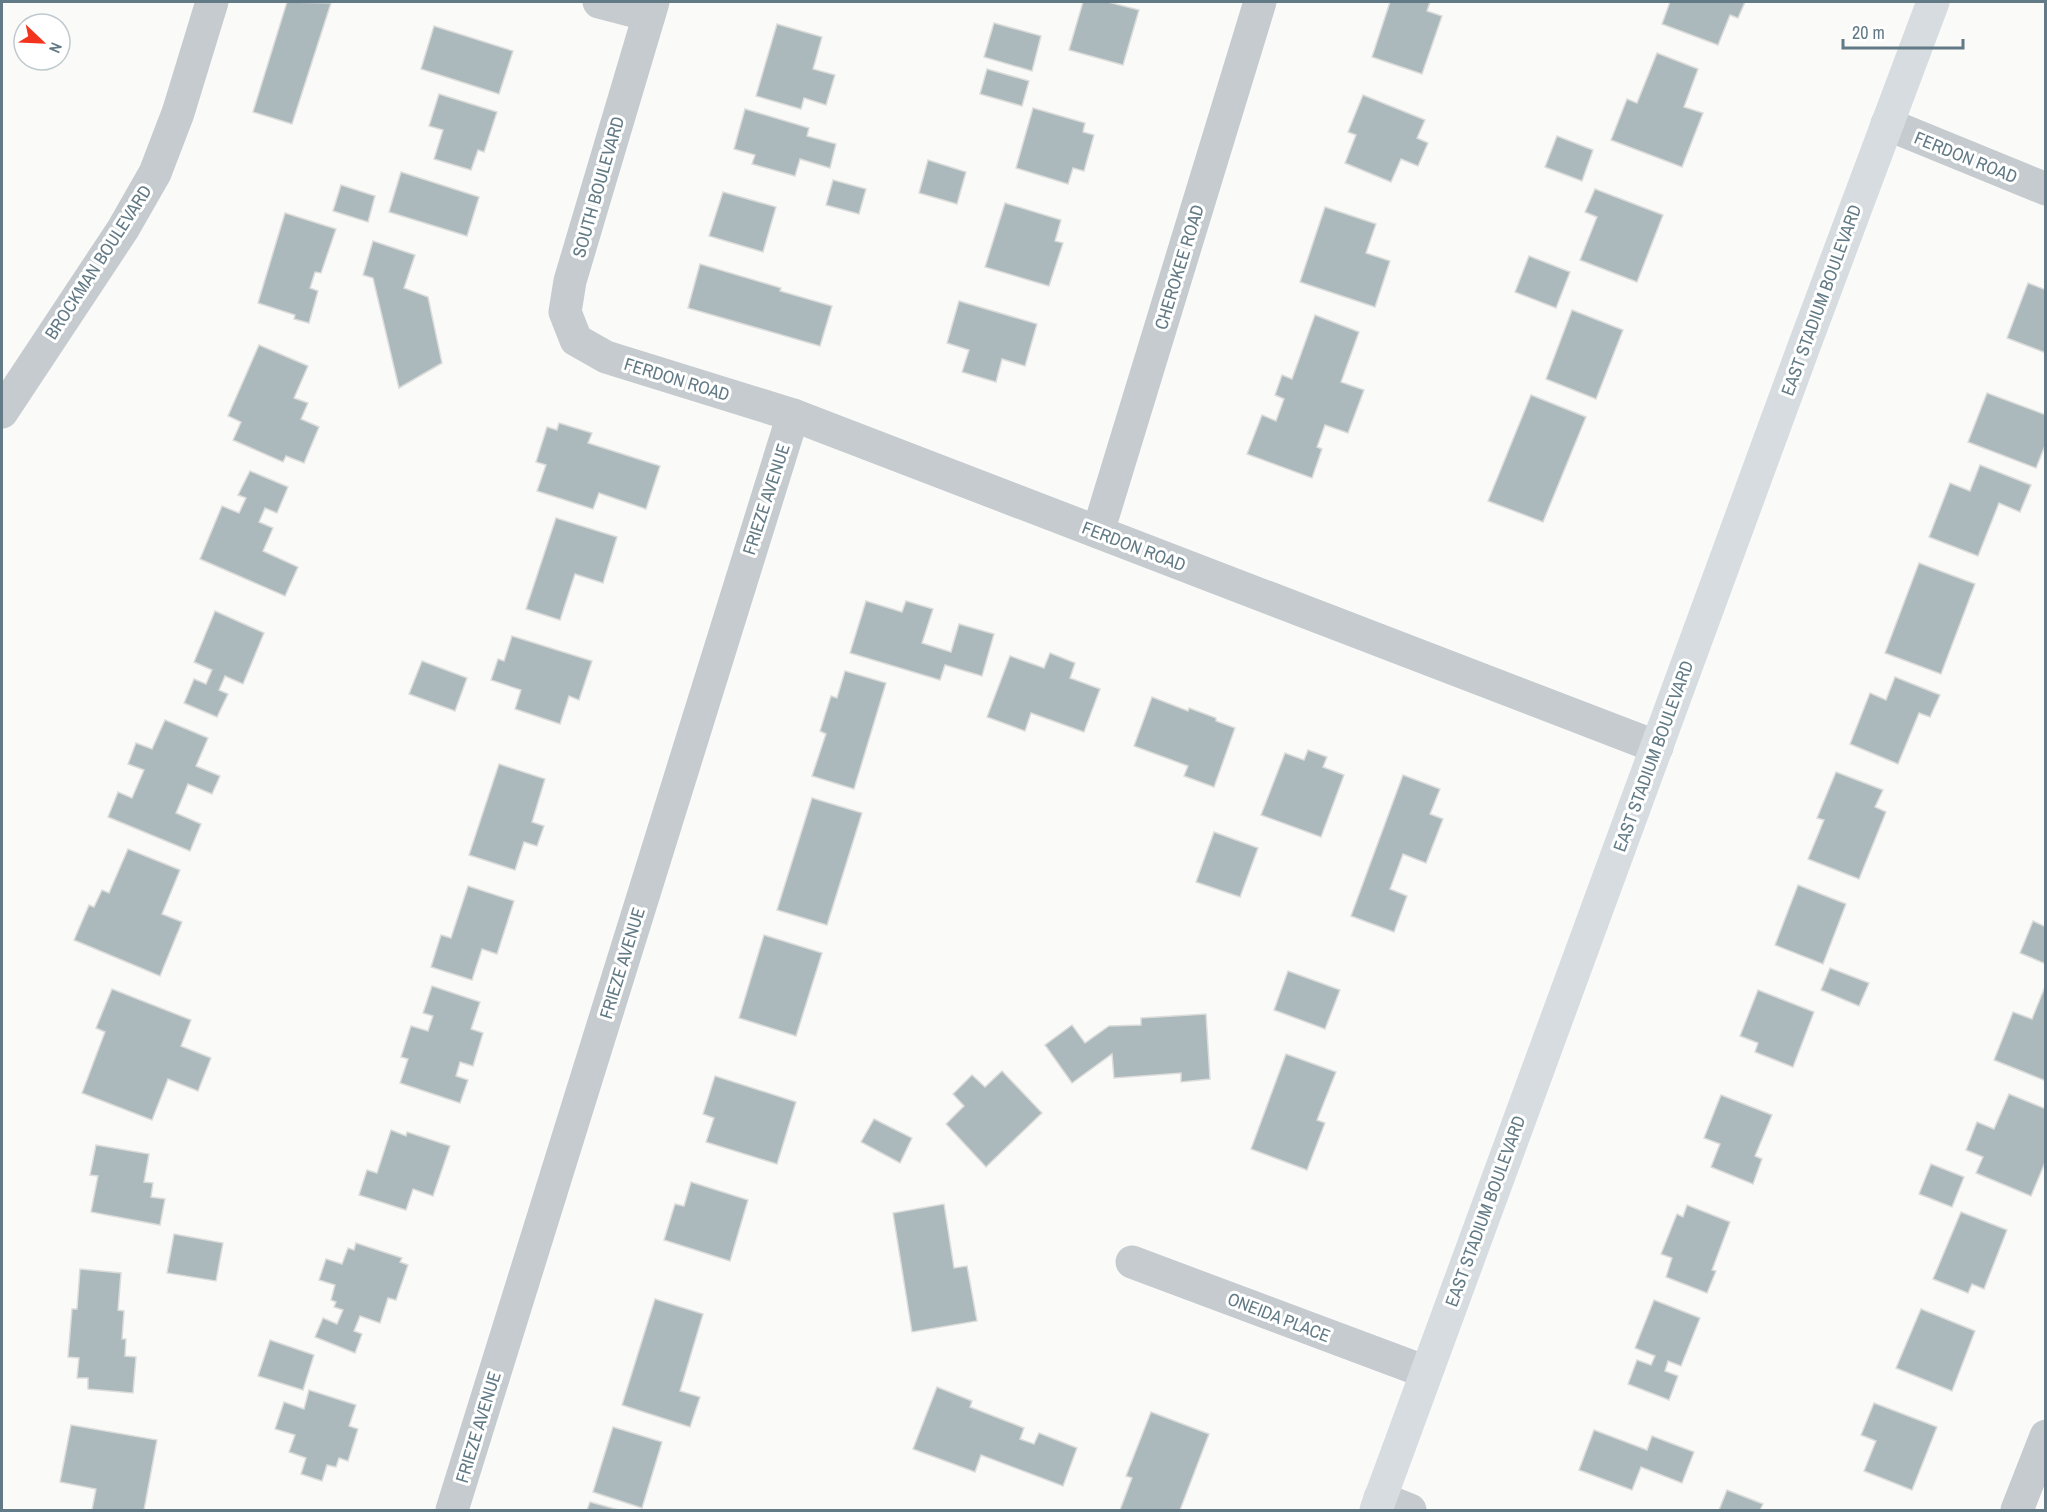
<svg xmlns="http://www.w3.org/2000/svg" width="2047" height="1512" font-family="'Archivo Narrow',sans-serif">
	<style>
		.building { fill: #abb8bc; stroke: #dcdcda; stroke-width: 1.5 }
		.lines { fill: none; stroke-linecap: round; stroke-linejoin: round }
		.minor { stroke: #c5cbce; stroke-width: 33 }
		.major { stroke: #d6dcdf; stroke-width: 33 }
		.labels { text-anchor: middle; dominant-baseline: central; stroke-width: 6; stroke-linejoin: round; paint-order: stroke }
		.street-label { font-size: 18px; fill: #627a85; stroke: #fff }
	</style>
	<rect width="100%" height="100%" fill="#fafaf8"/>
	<g class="building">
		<path d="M287,2L331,3L292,124L253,112Z"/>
		<path d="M1083,2H1108L1139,10L1123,65L1069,50Z"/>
		<path d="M1390,2H1430L1427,11L1442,16L1422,74L1372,57Z"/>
		<path d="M1670,2H1745L1738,18L1730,15L1718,45L1662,24Z"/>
		<path d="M994,23L1041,36L1032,71L984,57Z"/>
		<path d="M777,24L822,37L813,69L835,75L826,105L804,98L801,109L756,96Z"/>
		<path d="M434,26L513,51L499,94L421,69Z"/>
		<path d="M1657,53L1698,69L1684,107L1703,113L1682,167L1611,140L1627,99L1637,103Z"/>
		<path d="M987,69L1029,81L1022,106L980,94Z"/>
		<path d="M439,94L497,112L484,152L478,150L471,170L434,159L443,130L429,126Z"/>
		<path d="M1363,95L1425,120L1417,138L1428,143L1418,166L1401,159L1391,182L1345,163L1356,135L1348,132Z"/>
		<path d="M1033,108L1085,123L1083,132L1094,135L1084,171L1073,168L1068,184L1016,168Z"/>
		<path d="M745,109L809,128L807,136L836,144L830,168L800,159L795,176L752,164L755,155L734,149Z"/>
		<path d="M1557,136L1593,150L1582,181L1545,167Z"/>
		<path d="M928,160L966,172L957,204L919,193Z"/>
		<path d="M401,172L479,197L467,236L389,212Z"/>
		<path d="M833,180L866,189L859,214L826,205Z"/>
		<path d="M341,185L375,196L368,222L333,211Z"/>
		<path d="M1595,189L1663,215L1637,282L1580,260L1597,217L1585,212Z"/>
		<path d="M723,192L776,207L763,252L709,236Z"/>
		<path d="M1005,203L1061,220L1055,241L1063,243L1049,286L985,267Z"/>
		<path d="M1325,207L1376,224L1366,253L1390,261L1375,307L1300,282Z"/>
		<path d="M285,213L336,229L321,273L315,272L310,288L318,291L309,323L294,319L295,315L258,303Z"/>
		<path d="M373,241L415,255L404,288L428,297L442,363L399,388L373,278L363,275Z"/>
		<path d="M1529,256L1570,272L1556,308L1515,292Z"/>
		<path d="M700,264L781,288L780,291L832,306L820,346L688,308Z"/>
		<path d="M2028,283L2046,290V353L2007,338Z"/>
		<path d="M959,301L1037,324L1025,366L1002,359L996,382L962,372L969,350L947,343Z"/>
		<path d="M1572,310L1623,330L1596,399L1546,379Z"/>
		<path d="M1315,315L1359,332L1341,382L1364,390L1348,433L1325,425L1317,447L1322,449L1312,478L1247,454L1262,415L1276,421L1284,399L1275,395L1282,375L1292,379Z"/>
		<path d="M259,345L308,366L294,398L308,403L301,419L319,427L304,463L286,456L283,462L233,440L241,422L228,416Z"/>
		<path d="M1987,393L2046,415V443L2036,468L1968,442Z"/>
		<path d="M1531,395L1586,417L1543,522L1488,501Z"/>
		<path d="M559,423L592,433L588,443L660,466L646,509L599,493L593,509L537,491L546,465L536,462L547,427L557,430Z"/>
		<path d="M1980,465L2031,485L2020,512L1999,503L1978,556L1929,537L1950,483L1970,491Z"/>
		<path d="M250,471L288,487L277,513L265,508L259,522L273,528L263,551L298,567L285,596L200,559L222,506L239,513L246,498L238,495Z"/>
		<path d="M556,518L617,537L603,583L575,574L560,620L526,609Z"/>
		<path d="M1919,563L1975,584L1941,674L1885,653Z"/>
		<path d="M866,601L902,612L906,601L933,609L922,643L951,652L959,624L994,634L982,676L945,665L940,680L850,653Z"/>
		<path d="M215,611L264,633L243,684L225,676L219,690L228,694L217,717L184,703L194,679L206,684L212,670L194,662Z"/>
		<path d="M512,636L592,661L579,700L569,696L560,724L515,709L521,690L491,680L498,659L504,661Z"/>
		<path d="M1050,653L1075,663L1070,678L1100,689L1084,732L1031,713L1025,731L987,717L1010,656L1044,668Z"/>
		<path d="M422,661L467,678L455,711L409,694Z"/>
		<path d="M845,671L886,683L854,789L812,776L826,734L820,731L831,696L837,698Z"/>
		<path d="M1895,677L1940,695L1930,717L1919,713L1898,764L1850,744L1870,693L1886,700Z"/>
		<path d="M1152,697L1188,711L1189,708L1216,718V721L1235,728L1214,787L1184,776L1188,766L1134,746Z"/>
		<path d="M165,720L208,738L196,766L220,776L212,794L188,784L176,813L201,824L190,851L108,817L118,792L132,798L144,770L128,764L136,743L152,749Z"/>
		<path d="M1308,750L1327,757L1323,767L1344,775L1321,837L1261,815L1285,753L1304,760Z"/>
		<path d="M499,764L545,779L532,822L544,826L537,846L524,842L515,870L469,855Z"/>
		<path d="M1836,772L1883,790L1875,807L1886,812L1859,879L1808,859L1824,820L1817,818Z"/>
		<path d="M1403,775L1440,789L1430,814L1443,819L1426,863L1403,854L1390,889L1407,896L1394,932L1351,916Z"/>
		<path d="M812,798L862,813L827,925L777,910Z"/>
		<path d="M1214,832L1258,848L1240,897L1196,882Z"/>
		<path d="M128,849L180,870L162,914L182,922L160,976L74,940L89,905L94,907L102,890L109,893Z"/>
		<path d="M1798,885L1846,904L1823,964L1775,945Z"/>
		<path d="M468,886L514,901L497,954L482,949L472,980L431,967L441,935L451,938Z"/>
		<path d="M2033,921L2046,927V964L2020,953Z"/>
		<path d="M764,935L822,953L796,1036L739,1018Z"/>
		<path d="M1830,968L1869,983L1859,1006L1821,990Z"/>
		<path d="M1288,971L1340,990L1325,1029L1274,1010Z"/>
		<path d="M432,986L480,1002L471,1029L483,1033L473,1066L460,1062L456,1076L468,1080L460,1103L400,1083L408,1059L401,1057L411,1026L428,1031L433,1016L423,1013Z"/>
		<path d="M112,989L191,1020L181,1046L211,1058L198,1091L168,1079L152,1120L82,1093L105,1032L96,1028Z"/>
		<path d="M2044,989L2046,990V1081L1994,1060L2013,1012L2032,1019Z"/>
		<path d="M1758,990L1814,1012L1793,1067L1755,1052L1758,1043L1740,1036Z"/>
		<path d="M1206,1014L1210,1079L1181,1082V1073L1114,1078L1112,1054L1072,1083L1045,1045L1072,1025L1085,1043L1109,1026L1141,1025V1018Z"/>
		<path d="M1286,1054L1336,1072L1317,1120L1325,1123L1307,1170L1251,1149Z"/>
		<path d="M1002,1071L1042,1113L986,1167L946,1124L964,1106L953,1094L972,1075L985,1087Z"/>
		<path d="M715,1076L796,1102L777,1164L706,1142L714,1118L703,1114Z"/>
		<path d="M2009,1094L2046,1109V1160L2031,1196L1976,1173L1983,1157L1966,1150L1977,1122L1994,1129Z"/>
		<path d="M1721,1095L1772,1115L1755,1156L1762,1159L1753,1184L1711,1167L1720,1144L1704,1138Z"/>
		<path d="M874,1119L912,1138L900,1163L861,1142Z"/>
		<path d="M391,1130L406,1136L407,1132L450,1146L433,1196L413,1189L406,1210L359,1195L367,1170L377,1173Z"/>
		<path d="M96,1145L149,1154L144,1182L153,1183L151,1197L165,1199L160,1225L91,1212L98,1176L90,1175Z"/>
		<path d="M1931,1164L1964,1177L1952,1207L1919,1194Z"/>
		<path d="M691,1182L748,1200L730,1261L664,1240L675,1204L684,1206Z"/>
		<path d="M944,1204L954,1268L967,1266L977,1321L912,1332L893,1213Z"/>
		<path d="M1687,1205L1730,1222L1712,1270L1716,1271L1707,1293L1666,1277L1672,1258L1661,1254L1677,1214L1683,1217Z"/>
		<path d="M1961,1212L2007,1230L1984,1289L1972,1284L1968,1293L1933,1279Z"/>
		<path d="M174,1234L223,1243L216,1281L167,1273Z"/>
		<path d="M356,1243L402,1258L400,1262L408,1265L396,1300L388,1298L380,1323L360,1316L354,1331L362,1334L355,1353L315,1337L323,1318L337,1324L343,1310L334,1307L336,1302L331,1300L335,1285L319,1280L326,1259L342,1264L348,1248L354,1250Z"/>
		<path d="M80,1269L121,1273L118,1310L124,1311L122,1339H126L125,1356L136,1357L133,1393L88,1389V1378H77L79,1358L68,1357L72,1309H77Z"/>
		<path d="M655,1299L703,1314L680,1391L700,1397L690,1427L622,1405Z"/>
		<path d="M1654,1300L1700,1318L1681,1366L1668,1361L1665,1371L1678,1376L1669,1400L1628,1384L1637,1360L1651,1365L1655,1356L1635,1348Z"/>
		<path d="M1921,1309L1975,1331L1952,1391L1896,1368Z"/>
		<path d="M270,1340L314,1355L303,1390L258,1376Z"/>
		<path d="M937,1387L972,1401L970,1407L1024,1428L1020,1439L1034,1444L1039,1433L1077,1448L1063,1486L981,1455L975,1472L913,1449Z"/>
		<path d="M309,1390L356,1405L349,1426L358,1429L348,1461L339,1458L336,1467L327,1465L322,1481L301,1474L306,1458L289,1452L295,1435L275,1429L284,1402L304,1409Z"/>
		<path d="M1874,1403L1937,1427L1912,1490L1864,1471L1876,1441L1861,1435Z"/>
		<path d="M1151,1412L1209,1434L1180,1510H1120L1132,1478L1126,1476Z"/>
		<path d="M71,1425L157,1440L144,1510H92L96,1489L60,1482Z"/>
		<path d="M613,1427L662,1442L642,1508L593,1492Z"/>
		<path d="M1594,1430L1647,1450L1652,1436L1694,1452L1682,1483L1641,1467L1632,1490L1579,1470Z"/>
		<path d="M1727,1490L1763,1504L1760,1510H1719Z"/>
		<path d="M590,1502L619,1510H587Z"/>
	</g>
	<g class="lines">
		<g class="minor">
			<path d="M599,2L649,15"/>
			<path d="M653,2L570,281L565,312L576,340L606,357L793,415L1657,747"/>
			<path d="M1887,124L2046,189"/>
			<path d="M2,412L123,229L155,173L178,113L212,2"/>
			<path d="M1098,532L1260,2"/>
			<path d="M1132,1262L1426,1372"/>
			<path d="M1380,1498L1410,1510"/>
			<path d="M452,1510L793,415"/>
			<path d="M2017,1510L2046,1436"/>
		</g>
		<path class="major" d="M1376,1510L1803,349L1933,2"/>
	</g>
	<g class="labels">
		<g class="street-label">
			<text transform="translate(1966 157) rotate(22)">FERDON ROAD</text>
			<text transform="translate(598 187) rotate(-74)">SOUTH BOULEVARD</text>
			<text transform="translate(98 262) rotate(-57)">BROCKMAN BOULEVARD</text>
			<text transform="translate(1179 267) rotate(-73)">CHEROKEE ROAD</text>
			<text transform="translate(1821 300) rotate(-70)">EAST STADIUM BOULEVARD</text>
			<text transform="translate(677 379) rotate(17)">FERDON ROAD</text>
			<text transform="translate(766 499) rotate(-72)">FRIEZE AVENUE</text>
			<text transform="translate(1134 546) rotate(21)">FERDON ROAD</text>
			<text transform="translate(1653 756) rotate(-70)">EAST STADIUM BOULEVARD</text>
			<text transform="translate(622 963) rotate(-73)">FRIEZE AVENUE</text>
			<text transform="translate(1485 1211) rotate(-70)">EAST STADIUM BOULEVARD</text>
			<text transform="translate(1279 1317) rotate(21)">ONEIDA PLACE</text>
			<text transform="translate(478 1427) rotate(-73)">FRIEZE AVENUE</text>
		</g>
	</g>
	<rect width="2047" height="1512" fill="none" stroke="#627a85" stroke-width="6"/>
	<g transform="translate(42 42) rotate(113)"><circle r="28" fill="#ffffff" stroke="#c0cace" stroke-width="1.5"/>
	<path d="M0-4.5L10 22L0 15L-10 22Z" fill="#f2341f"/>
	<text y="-9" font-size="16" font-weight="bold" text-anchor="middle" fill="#627a85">N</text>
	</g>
	<path d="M1843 39v9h120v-9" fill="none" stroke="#627a85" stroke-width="3"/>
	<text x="1852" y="39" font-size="18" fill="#627a85" stroke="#ffffff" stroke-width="4.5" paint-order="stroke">20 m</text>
</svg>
